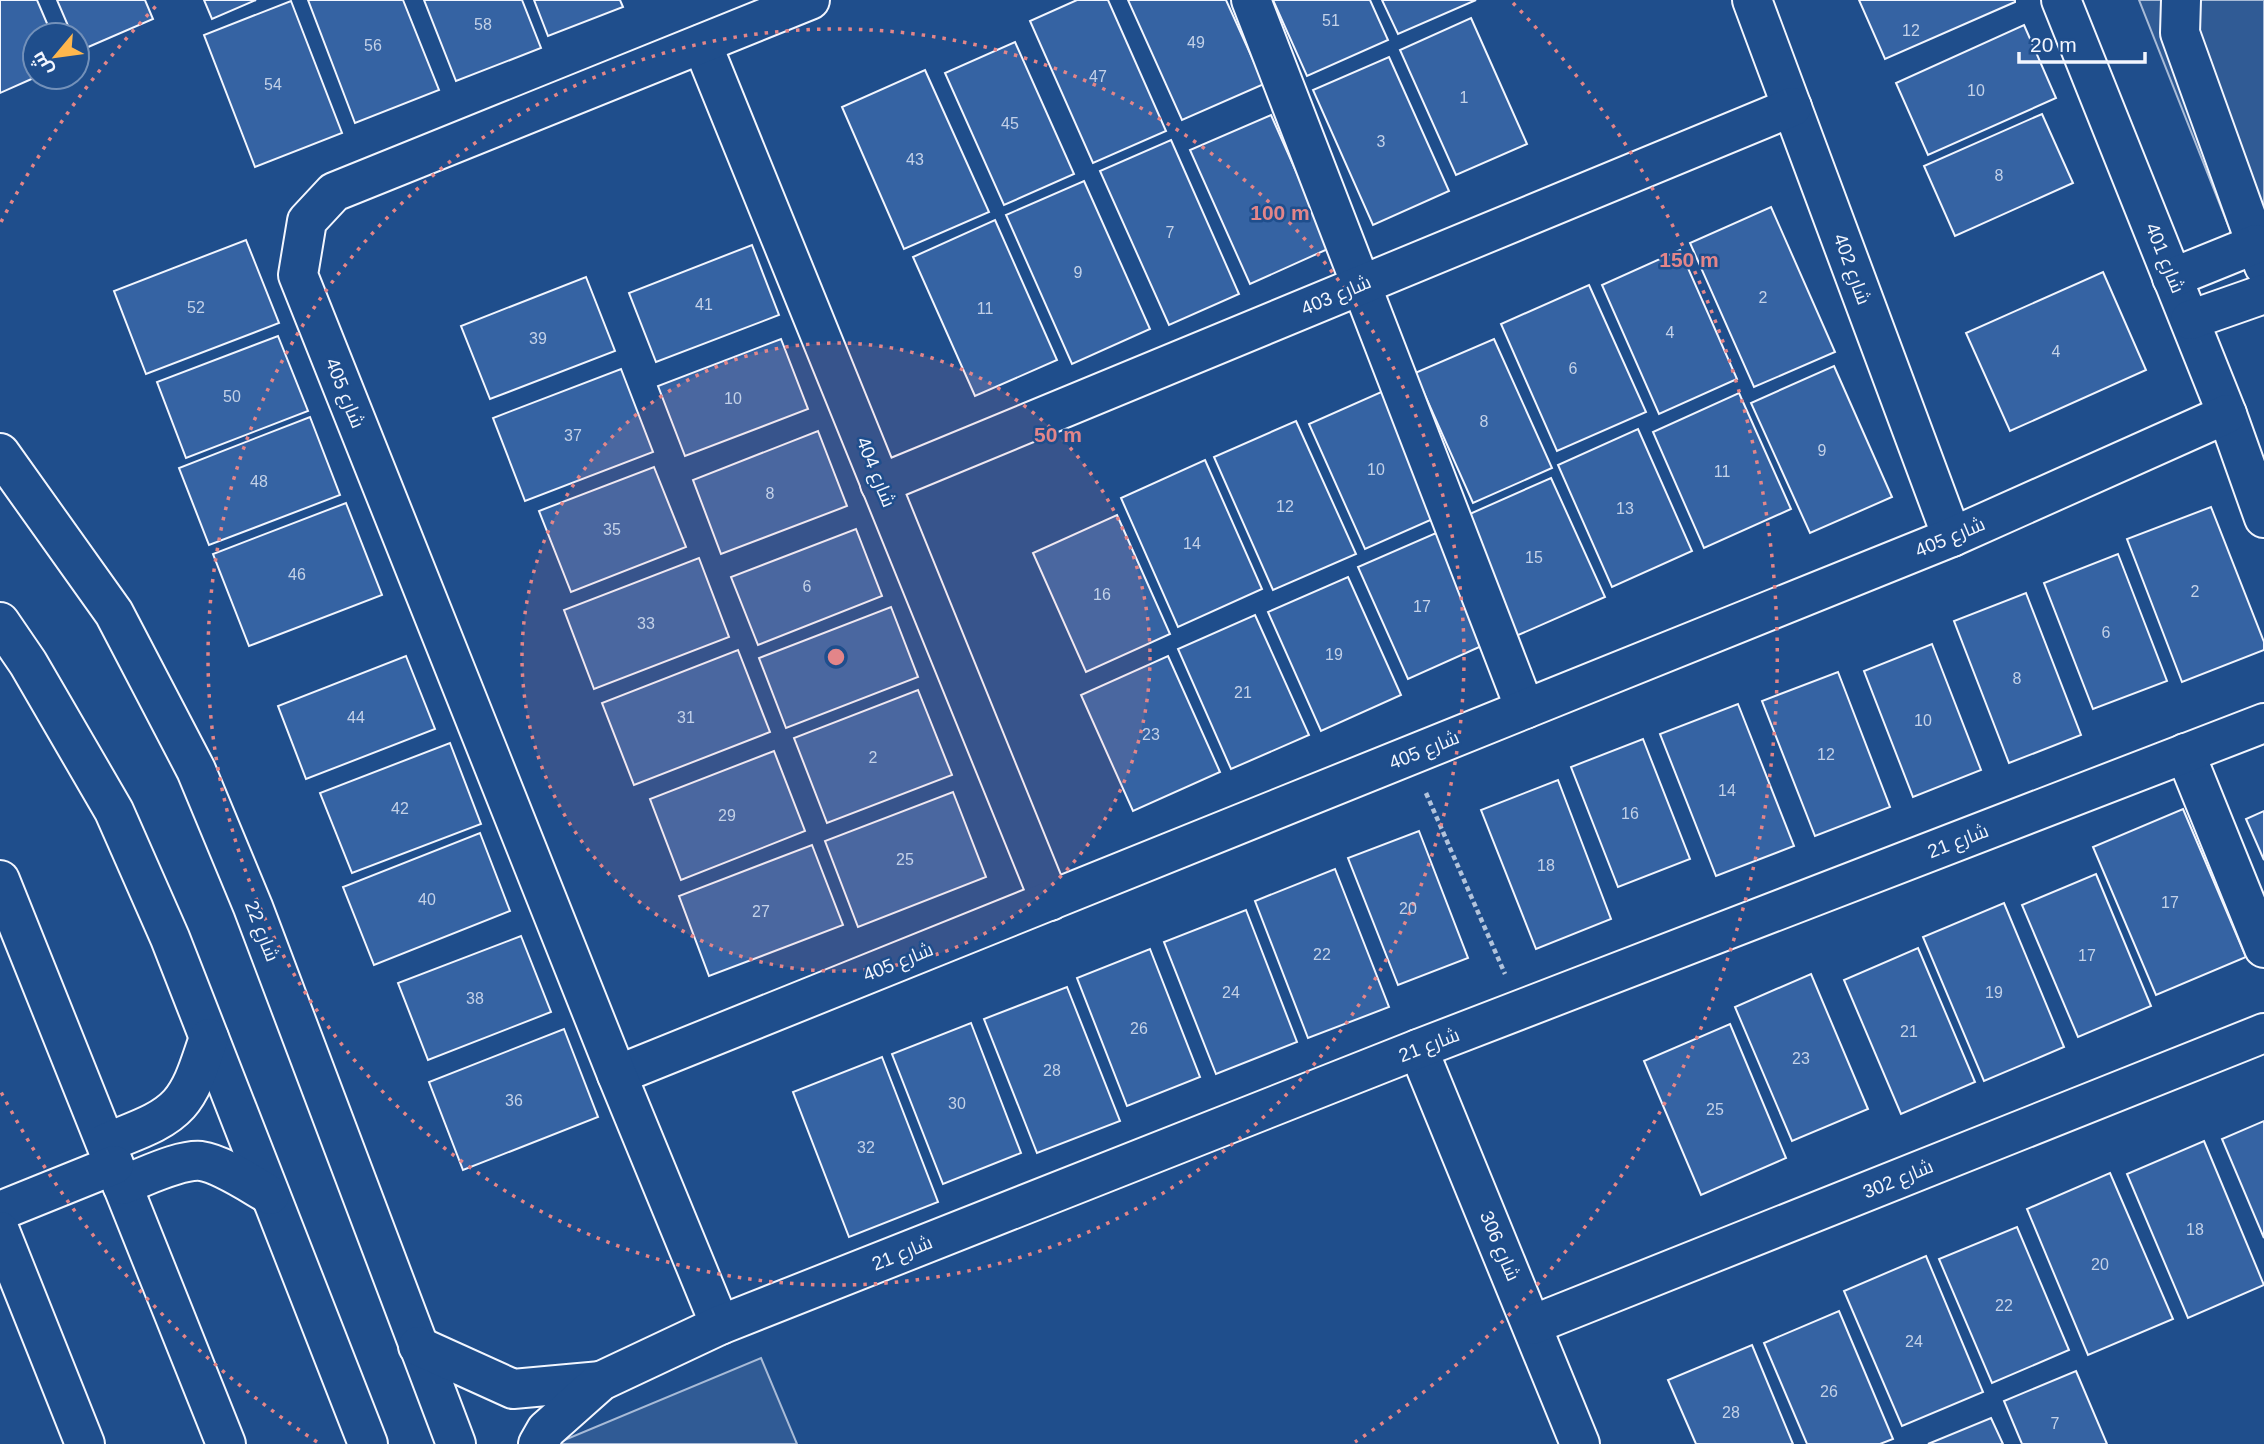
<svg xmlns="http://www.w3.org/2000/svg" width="2264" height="1444" font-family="Arial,Cairo,sans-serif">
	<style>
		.parking { fill: #305b95; stroke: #a8bbd7; stroke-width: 2 }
		.building { fill: #3563a3; stroke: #f2f6ff; stroke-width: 2 }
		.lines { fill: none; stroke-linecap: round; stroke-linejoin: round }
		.minor-casing { stroke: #f2f6ff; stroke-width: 42 }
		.path { stroke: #b3c4dc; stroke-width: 4.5; stroke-dasharray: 5 3.5; stroke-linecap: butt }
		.minor { stroke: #1f4e8c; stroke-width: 38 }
		.ring { fill: none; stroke: #e38589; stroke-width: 3.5; stroke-dasharray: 3.5 7 }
		.labels { text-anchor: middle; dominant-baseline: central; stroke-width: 5; stroke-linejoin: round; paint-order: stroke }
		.number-label { font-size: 16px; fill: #c3d1e8 }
		.street-label { font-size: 19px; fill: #f2f6ff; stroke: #1f4e8c }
		.centre { fill: #e38589; stroke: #1f4e8c; stroke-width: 3.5 }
		.ring-label { font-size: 21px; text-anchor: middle; font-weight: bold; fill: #e38589; stroke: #1f4e8c; stroke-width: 5; stroke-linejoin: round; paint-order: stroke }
	</style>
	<rect width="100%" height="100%" fill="#1f4e8c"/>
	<g class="parking">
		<path d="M2139,0H2264V316Z"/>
		<path d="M761,1358L797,1444H555Z"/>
	</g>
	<g class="building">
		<path d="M0,0H37L52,35H35L36,77L0,93Z"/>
		<path d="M57,0H145L153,19L79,51L77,35H72Z"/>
		<path d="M204,0H256L212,19Z"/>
		<path d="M308,0H403L439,90L355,123Z"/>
		<path d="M424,0H522L541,48L456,81Z"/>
		<path d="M534,0H620L623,7L548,36Z"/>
		<path d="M1077,0H1108L1166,131L1093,163L1030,21Z"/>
		<path d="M1128,0H1226L1264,84L1182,120Z"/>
		<path d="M1273,0H1370L1388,40L1307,76Z"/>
		<path d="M1382,0H1476L1398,34Z"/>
		<path d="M1859,0H2015V2L1885,59Z"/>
		<path d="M291,1L342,133L255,167L204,35Z"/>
		<path d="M1471,18L1527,144L1456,175L1400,50Z"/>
		<path d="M2024,25L2056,98L1928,155L1896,83Z"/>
		<path d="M1015,42L1074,174L1004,205L945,73Z"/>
		<path d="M1389,57L1449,191L1373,225L1313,90Z"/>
		<path d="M925,70L989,212L904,249L842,107Z"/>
		<path d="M2042,114L2073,183L1955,236L1924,166Z"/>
		<path d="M1271,115L1330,248L1250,284L1190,150Z"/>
		<path d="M1171,140L1239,294L1169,325L1100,171Z"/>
		<path d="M1084,181L1150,329L1072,364L1006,215Z"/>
		<path d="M1771,207L1835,352L1754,387L1690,243Z"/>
		<path d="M995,220L1057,360L975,396L913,257Z"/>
		<path d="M246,240L279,323L146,374L114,291Z"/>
		<path d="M752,245L779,315L656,362L629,293Z"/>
		<path d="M1680,250L1737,379L1659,414L1602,285Z"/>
		<path d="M2103,272L2146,370L2010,431L1966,333Z"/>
		<path d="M586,277L615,351L490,399L461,326Z"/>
		<path d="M1589,285L1646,412L1557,451L1501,324Z"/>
		<path d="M278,336L308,411L186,458L157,382Z"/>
		<path d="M781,339L808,409L685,456L658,386Z"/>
		<path d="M1494,339L1552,468L1473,503L1415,373Z"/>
		<path d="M1834,366L1892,497L1810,533L1751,403Z"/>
		<path d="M621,369L653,452L525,501L493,418Z"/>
		<path d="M1388,389L1444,514L1365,549L1309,424Z"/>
		<path d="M1739,393L1791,509L1704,548L1653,432Z"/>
		<path d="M310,417L340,495L209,545L179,468Z"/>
		<path d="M1296,421L1356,554L1273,590L1214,457Z"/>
		<path d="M1638,429L1692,551L1612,587L1558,465Z"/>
		<path d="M818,431L847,506L721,554L693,480Z"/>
		<path d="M1205,460L1262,589L1178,627L1121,498Z"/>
		<path d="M654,467L686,547L571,592L539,511Z"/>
		<path d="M1551,478L1605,597L1516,636L1463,517Z"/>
		<path d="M346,503L382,595L249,646L213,554Z"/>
		<path d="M2211,507L2264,642V650L2182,682L2127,539Z"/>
		<path d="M1117,515L1170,634L1086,672L1033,553Z"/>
		<path d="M856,529L882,596L758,645L731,577Z"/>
		<path d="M1436,533L1486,644L1408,679L1358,567Z"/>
		<path d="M2118,554L2167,681L2093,709L2044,583Z"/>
		<path d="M699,558L729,637L594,689L564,610Z"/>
		<path d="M1348,577L1401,695L1321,731L1268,612Z"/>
		<path d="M2026,593L2081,735L2009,763L1954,621Z"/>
		<path d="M891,607L918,677L786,728L759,658Z"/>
		<path d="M1255,615L1309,735L1231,769L1178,649Z"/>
		<path d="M1932,644L1981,770L1913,797L1864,671Z"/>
		<path d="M738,650L770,732L634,785L602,703Z"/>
		<path d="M406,656L435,729L306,779L278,706Z"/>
		<path d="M1168,656L1220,772L1133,811L1081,695Z"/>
		<path d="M1838,672L1890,807L1815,836L1762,701Z"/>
		<path d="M918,690L952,775L827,823L794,738Z"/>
		<path d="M1738,704L1794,846L1716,876L1660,734Z"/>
		<path d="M1643,739L1690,859L1618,887L1571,767Z"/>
		<path d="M450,743L481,824L352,873L320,793Z"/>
		<path d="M774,751L805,831L681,880L650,799Z"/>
		<path d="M1558,780L1611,919L1536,949L1481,810Z"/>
		<path d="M953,792L986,877L858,927L825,841Z"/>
		<path d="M2183,809L2246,957L2156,995L2093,847Z"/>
		<path d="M2264,811V860L2246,819Z"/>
		<path d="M1419,831L1468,958L1398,985L1348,858Z"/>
		<path d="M480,833L510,911L374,965L343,887Z"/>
		<path d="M812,845L843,925L709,976L679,896Z"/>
		<path d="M1335,869L1389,1007L1308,1038L1255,901Z"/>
		<path d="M2096,874L2151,1006L2078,1037L2022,905Z"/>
		<path d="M2004,903L2064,1047L1984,1081L1923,937Z"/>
		<path d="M1246,910L1297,1042L1216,1074L1164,942Z"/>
		<path d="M521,936L551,1012L428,1060L398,983Z"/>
		<path d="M1918,948L1975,1082L1901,1114L1844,980Z"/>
		<path d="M1150,949L1200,1077L1127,1106L1077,978Z"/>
		<path d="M1811,974L1868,1109L1792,1141L1735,1007Z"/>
		<path d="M1067,987L1120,1121L1037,1153L984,1019Z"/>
		<path d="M971,1023L1021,1153L943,1184L892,1054Z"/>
		<path d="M1730,1024L1786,1158L1701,1195L1644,1061Z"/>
		<path d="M564,1029L598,1117L463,1170L429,1082Z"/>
		<path d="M882,1057L938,1202L849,1237L793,1092Z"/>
		<path d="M2264,1121V1238L2222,1139Z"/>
		<path d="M2204,1141L2264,1285L2188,1318L2127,1174Z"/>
		<path d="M2110,1173L2173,1319L2088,1355L2027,1209Z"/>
		<path d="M2017,1227L2069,1350L1992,1383L1939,1259Z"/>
		<path d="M1926,1256L1983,1392L1902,1426L1844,1291Z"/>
		<path d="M1839,1311L1893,1439L1880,1444H1807L1764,1343Z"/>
		<path d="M1752,1345L1793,1444H1696L1668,1380Z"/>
		<path d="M2076,1371L2107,1444H2022L2004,1401Z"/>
		<path d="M1991,1418L2003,1444H1928Z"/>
	</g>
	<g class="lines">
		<defs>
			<g id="minor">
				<path d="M1251,0L1525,709"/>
				<path d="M1752,0L1952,537"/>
				<path d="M2061,0L2227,414L2264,518"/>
				<path d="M2181,0L2180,33L2264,266"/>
				<path d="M702,44L1050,901"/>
				<path d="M2172,278L2256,244"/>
				<path d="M2190,320L2264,294"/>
				<path d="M0,453L114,613L196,770L253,907L456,1444"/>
				<path d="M880,484L1792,107"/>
				<path d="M0,622L28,663L114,811L170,938L368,1444"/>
				<path d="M2185,753L2264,948"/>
				<path d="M0,880L226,1444"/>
				<path d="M1418,1049L1580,1444"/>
				<path d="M617,1075L1952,537L2227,414"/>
				<path d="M106,1143C131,1132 161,1124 179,1104C195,1086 201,1059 209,1038"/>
				<path d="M122,1185C143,1178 179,1159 201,1161C222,1164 252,1185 270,1195"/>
				<path d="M0,1211L114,1165"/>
				<path d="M0,1231L85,1444"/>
				<path d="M720,1325L617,1075L298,275L307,221L334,192L810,0"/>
				<path d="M1532,1325L2264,1033"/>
				<path d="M418,1346L513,1389L601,1381"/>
				<path d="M538,1444L546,1430L601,1381L720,1325L1418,1049L2264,723"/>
			</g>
		</defs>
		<use href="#minor" class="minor-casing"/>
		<path class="path" d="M1426,793L1505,974"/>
		<use href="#minor" class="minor"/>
	</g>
	<circle cx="836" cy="657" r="314" fill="#e38589" fill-opacity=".12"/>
	<g class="ring">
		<circle cx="836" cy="657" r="314"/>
		<circle cx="836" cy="657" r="628"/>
		<path d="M317 1442A941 941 0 0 1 1 1092M1 222A941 941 0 0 1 159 3M1513 3A941 941 0 0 1 1355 1442"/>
	</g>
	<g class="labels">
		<g class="number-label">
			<text x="1331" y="20">51</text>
			<text x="483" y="24">58</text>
			<text x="1911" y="30">12</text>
			<text x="1196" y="42">49</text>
			<text x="373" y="45">56</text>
			<text x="1098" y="76">47</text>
			<text x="273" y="84">54</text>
			<text x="1976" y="90">10</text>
			<text x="1464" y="97">1</text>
			<text x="1010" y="123">45</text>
			<text x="1381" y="141">3</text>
			<text x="915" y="159">43</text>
			<text x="1999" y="175">8</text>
			<text x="1170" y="232">7</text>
			<text x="1078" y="272">9</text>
			<text x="1763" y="297">2</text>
			<text x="704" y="304">41</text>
			<text x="196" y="307">52</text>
			<text x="985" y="308">11</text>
			<text x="1670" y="332">4</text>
			<text x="538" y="338">39</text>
			<text x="2056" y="351">4</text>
			<text x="1573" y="368">6</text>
			<text x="232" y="396">50</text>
			<text x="733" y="398">10</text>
			<text x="1484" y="421">8</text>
			<text x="573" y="435">37</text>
			<text x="1822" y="450">9</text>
			<text x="1376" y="469">10</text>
			<text x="1722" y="471">11</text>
			<text x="259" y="481">48</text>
			<text x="770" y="493">8</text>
			<text x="1285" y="506">12</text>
			<text x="1625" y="508">13</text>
			<text x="612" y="529">35</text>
			<text x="1192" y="543">14</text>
			<text x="1534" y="557">15</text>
			<text x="297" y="574">46</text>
			<text x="807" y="586">6</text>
			<text x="2195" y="591">2</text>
			<text x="1102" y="594">16</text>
			<text x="1422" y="606">17</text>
			<text x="646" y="623">33</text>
			<text x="2106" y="632">6</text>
			<text x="1334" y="654">19</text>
			<text x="2017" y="678">8</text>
			<text x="1243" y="692">21</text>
			<text x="356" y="717">44</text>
			<text x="686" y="717">31</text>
			<text x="1923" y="720">10</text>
			<text x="1151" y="734">23</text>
			<text x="1826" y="754">12</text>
			<text x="873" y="757">2</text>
			<text x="1727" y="790">14</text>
			<text x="400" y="808">42</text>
			<text x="1630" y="813">16</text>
			<text x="727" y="815">29</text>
			<text x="905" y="859">25</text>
			<text x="1546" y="865">18</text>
			<text x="427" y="899">40</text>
			<text x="2170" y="902">17</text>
			<text x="1408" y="908">20</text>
			<text x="761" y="911">27</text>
			<text x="1322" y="954">22</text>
			<text x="2087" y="955">17</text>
			<text x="1231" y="992">24</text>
			<text x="1994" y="992">19</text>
			<text x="475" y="998">38</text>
			<text x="1139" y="1028">26</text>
			<text x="1909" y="1031">21</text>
			<text x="1801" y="1058">23</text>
			<text x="1052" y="1070">28</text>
			<text x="514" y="1100">36</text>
			<text x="957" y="1103">30</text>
			<text x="1715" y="1109">25</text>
			<text x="866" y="1147">32</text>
			<text x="2195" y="1229">18</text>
			<text x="2100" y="1264">20</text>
			<text x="2004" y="1305">22</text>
			<text x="1914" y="1341">24</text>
			<text x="1829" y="1391">26</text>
			<text x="1731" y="1412">28</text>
			<text x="2055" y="1423">7</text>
		</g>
		<g class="street-label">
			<text transform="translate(2165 258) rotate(68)">شارع 401</text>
			<text transform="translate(1852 269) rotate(70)">شارع 402</text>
			<text transform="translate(1336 295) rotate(-23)">شارع 403</text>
			<text transform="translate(345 393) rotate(68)">شارع 405</text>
			<text transform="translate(876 472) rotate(68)">شارع 404</text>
			<text transform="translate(1950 537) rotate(-23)">شارع 405</text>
			<text transform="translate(1424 750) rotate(-22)">شارع 405</text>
			<text transform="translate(1958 841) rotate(-21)">شارع 21</text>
			<text transform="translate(262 931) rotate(69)">شارع 22</text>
			<text transform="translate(898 962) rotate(-22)">شارع 405</text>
			<text transform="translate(1429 1045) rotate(-21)">شارع 21</text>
			<text transform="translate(1898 1179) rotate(-22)">شارع 302</text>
			<text transform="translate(1500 1246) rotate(67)">شارع 306</text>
			<text transform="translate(902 1253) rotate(-22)">شارع 21</text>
		</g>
	</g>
	<circle cx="836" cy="657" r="10" class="centre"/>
	<g class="ring-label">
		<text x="1280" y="220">100 m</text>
		<text x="1689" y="267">150 m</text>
		<text x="1058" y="442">50 m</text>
	</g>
	<g transform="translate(56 56) rotate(241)"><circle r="33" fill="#1f4e8c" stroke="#7391ba" stroke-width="2"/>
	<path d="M0-5L12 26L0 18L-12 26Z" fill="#ffb74d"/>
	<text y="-10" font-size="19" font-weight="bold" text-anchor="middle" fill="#f2f6ff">ش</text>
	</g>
	<path d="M2019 52v10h126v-10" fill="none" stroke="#f2f6ff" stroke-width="3.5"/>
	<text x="2030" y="52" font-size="21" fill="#f2f6ff" stroke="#1f4e8c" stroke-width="5" paint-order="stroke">20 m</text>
</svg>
